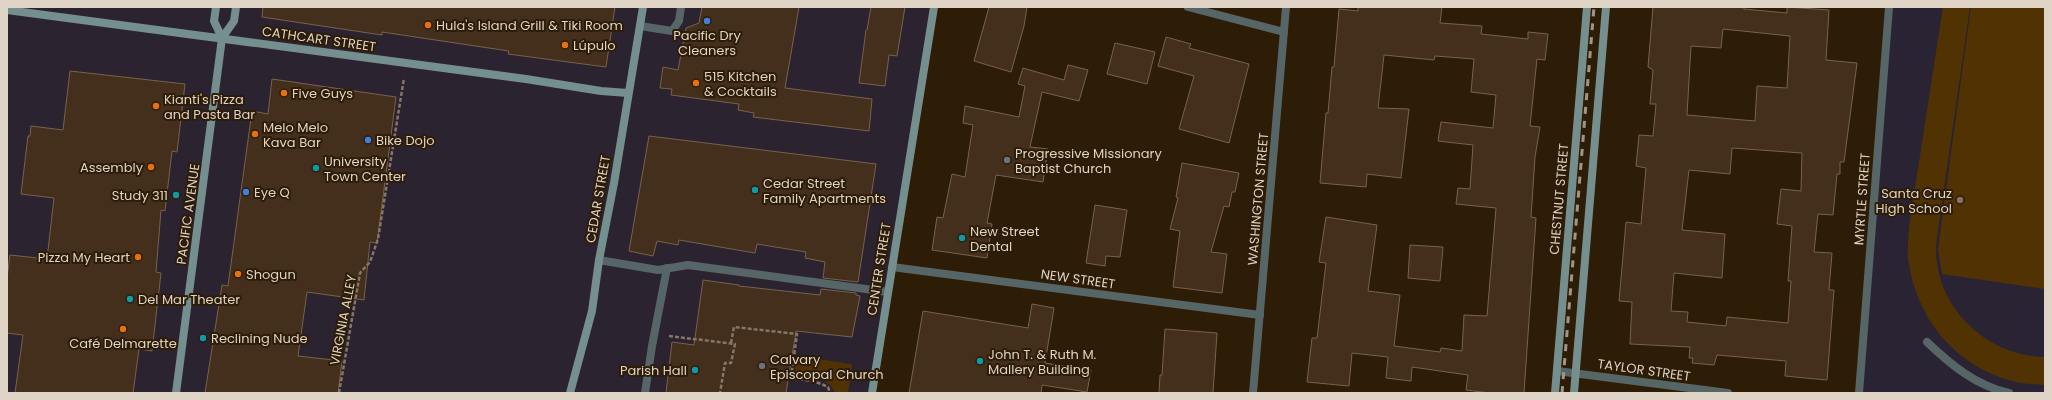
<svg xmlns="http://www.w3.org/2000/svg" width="2052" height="400" font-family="Poppins,sans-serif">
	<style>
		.commercial { fill: #2c2331 }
		.education { fill: #2a2333 }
		.green { fill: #513303 }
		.building { fill: #432f1b; stroke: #78624c; fill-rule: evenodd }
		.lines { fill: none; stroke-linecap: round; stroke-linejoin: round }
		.path { stroke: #857665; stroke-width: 2.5; stroke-dasharray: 4 2; stroke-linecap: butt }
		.lane { stroke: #566667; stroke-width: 8 }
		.street { stroke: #566667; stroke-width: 8 }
		.secondary { stroke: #758f8f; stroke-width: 8 }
		.rail { stroke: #a39585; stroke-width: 3; stroke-dasharray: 7 7; stroke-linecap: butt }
		.shop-dot { fill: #3f7fe0; stroke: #2d1c06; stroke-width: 1.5 }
		.food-dot { fill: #e8710a; stroke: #2d1c06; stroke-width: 1.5 }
		.worship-dot { fill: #6b7280; stroke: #2d1c06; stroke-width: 1.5 }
		.culture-dot { fill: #0f9aa8; stroke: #2d1c06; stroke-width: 1.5 }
		.education-dot { fill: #8d6e63; stroke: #2d1c06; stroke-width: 1.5 }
		.labels { text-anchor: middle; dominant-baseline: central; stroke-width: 4; stroke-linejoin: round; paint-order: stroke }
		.poi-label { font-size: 13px; fill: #dfd3c6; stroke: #2d1c06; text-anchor: start }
		.street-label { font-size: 13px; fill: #dfd3c6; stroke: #2d1c06 }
	</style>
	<rect width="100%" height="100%" fill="#2d1c06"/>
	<path class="commercial" d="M7,7H933L872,393H7Z"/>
	<path class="education" d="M1889,7H2045V393H1860Z"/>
	<g class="green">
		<path d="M1943,7H1970L1938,230C1937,237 1936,245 1936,252C1938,310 1988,356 2045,357V385C2034,384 2022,384 2012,381C1954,366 1915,316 1908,258C1907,248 1909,237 1909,227Z"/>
		<path d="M1971,7H2045V289L1942,274L1938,249Z"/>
		<path d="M796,356L852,364L848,393H835C830,377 809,378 795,376Z"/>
	</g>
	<g class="building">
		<path d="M263,7H615L606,67L508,54L509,51L382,32V35L262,17Z"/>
		<path d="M702,7H799L785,88L872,99L869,131L753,117L754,113L738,110L739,104L671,95L672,89L660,88L663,67L678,70L686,28L699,23Z"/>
		<path d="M871,7H905L897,56L889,55L885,86L859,83L866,30H867Z"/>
		<path d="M989,7H1027L1024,26L1011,72L974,61Z"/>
		<path d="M1358,7H1442L1440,23L1482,26L1481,34L1528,39V32L1548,34L1545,60L1537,59L1530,126L1540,127L1535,157L1531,217L1536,218L1524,393H1490L1466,390L1468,375L1412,367L1411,381L1386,378L1388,357L1352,353L1349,386L1307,382L1312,338H1317L1326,263L1319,262L1326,217L1377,225L1368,291L1400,295L1394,346L1440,352L1441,348L1462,351L1464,315L1487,316L1496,208L1456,204L1458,188L1470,189L1473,145L1438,141L1441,122L1493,128L1496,95L1471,92L1474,59L1435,56L1434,60L1384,55L1378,108L1409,109L1401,178L1367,174L1366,187L1320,183L1326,113H1328L1332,67H1334L1339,9L1358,11Z"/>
		<path d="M1653,7H1744V9L1787,13V7L1829,10L1826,60L1857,63L1844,162H1840V174H1837L1833,215L1818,214L1814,252L1832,253L1829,290H1834L1827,380L1785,376L1786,361L1717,355L1714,365L1692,363L1693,358H1689L1690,347L1630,344L1632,302L1619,301L1626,222L1641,224L1646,168L1636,166L1639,135L1653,136L1656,104H1650L1653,70L1648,67ZM1723,29L1790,36L1787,88L1757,86L1755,121L1687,115L1691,46L1721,48ZM1732,148L1802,153L1801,191L1781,189L1777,224L1792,226L1788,281H1791L1788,323L1727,317L1726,326L1687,322L1688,312L1671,311L1674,273L1722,278L1725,234L1682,230L1689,170L1730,174Z"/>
		<path d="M1166,37L1191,44L1189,48L1249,64L1229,143L1179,129L1194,76L1158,66Z"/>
		<path d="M1115,43L1155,52L1147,84L1107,74Z"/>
		<path d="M1068,65L1088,70L1079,101L1042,92L1030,147L1048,149L1043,182L996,175L987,223L992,224L987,258L932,250L937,217L943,218L952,174L965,177L973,125L963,123L965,106L1019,117L1025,86L1018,84L1023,68L1064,80Z"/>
		<path d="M70,71L185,84L177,152L172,151L165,211L161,210L156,272L161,273L152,351L139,349L133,393H15L23,335L7,333V278L10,255L47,259L54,198L21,194L28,136H30L31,126L63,130Z"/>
		<path d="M272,79L396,97L377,243L370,242L364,300L307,292L298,356L342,361L338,393H205L222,285L228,286L252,111L268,114Z"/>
		<path d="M649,136L876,164L858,282L823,278L825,262L805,258L806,252L757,244L755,253L679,240L678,245L657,241L653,256L629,251Z"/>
		<path d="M1182,163L1239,173L1235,192H1232L1229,207L1224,206L1211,252L1227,254L1222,293L1173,287L1180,231L1170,229L1178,198L1176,197Z"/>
		<path d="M1095,205L1127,210L1120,257L1106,256L1105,266L1086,263Z"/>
		<path d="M1410,245L1443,247L1440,281L1408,278Z"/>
		<path d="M703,280L739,285V286L820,295L821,289L856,293V295L860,296L852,337L796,331L786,393H666L672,342L694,345Z"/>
		<path d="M1032,304L1054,308L1045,363L1091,370L1087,392L1042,385L1041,393H909L923,311L1028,328Z"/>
		<path d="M1165,329L1217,333L1213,393H1159L1160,375H1162Z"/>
	</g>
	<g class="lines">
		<g class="path">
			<path d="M669,336L735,344L731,363H725L720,393"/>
			<path d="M731,343L734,327L797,334L791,378"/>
			<path d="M769,379C789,378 810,378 828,387L830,393"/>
			<path d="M339,393L360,273L370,262L378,239L404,78"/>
		</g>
		<g class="lane">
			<path d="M640,26L672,31L679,21L681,7"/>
			<path d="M599,260L658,270L688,265L888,292"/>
			<path d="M1927,342C1950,364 1976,386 2009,393"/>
			<path d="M645,393L652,346L667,268"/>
		</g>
		<g class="street">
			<path d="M1188,7L1284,32"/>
			<path d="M892,267L1260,315"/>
			<path d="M1557,371L1728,393"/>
			<path d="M1253,393L1286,7"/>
			<path d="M1859,393L1889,7"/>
		</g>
		<g class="secondary">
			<path d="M216,7L214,21L222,38"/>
			<path d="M7,10L526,79L601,91L628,93"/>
			<path d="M176,393L222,38L234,21L236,7"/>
			<path d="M570,393L592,311L599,260L614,183L643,7"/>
			<path d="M872,393L934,7"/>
			<path d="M1555,393L1587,7"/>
			<path d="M1574,393L1606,7"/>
		</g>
		<path class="rail" d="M1562,393L1594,7"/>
	</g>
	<g class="shop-dot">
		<circle cx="707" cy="21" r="4"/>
		<circle cx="368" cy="140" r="4"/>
		<circle cx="246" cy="192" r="4"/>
	</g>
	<g class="food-dot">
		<circle cx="428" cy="25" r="4"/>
		<circle cx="565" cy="45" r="4"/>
		<circle cx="696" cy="83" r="4"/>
		<circle cx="284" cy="93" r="4"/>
		<circle cx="156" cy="106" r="4"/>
		<circle cx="255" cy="134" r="4"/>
		<circle cx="151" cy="167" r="4"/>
		<circle cx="138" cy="257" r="4"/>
		<circle cx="238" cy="274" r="4"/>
		<circle cx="123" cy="329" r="4"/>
	</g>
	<g class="worship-dot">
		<circle cx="1007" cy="160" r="4"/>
		<circle cx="762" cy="366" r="4"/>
	</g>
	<g class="culture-dot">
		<circle cx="316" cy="168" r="4"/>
		<circle cx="755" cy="190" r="4"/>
		<circle cx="176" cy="195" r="4"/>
		<circle cx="962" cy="238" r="4"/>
		<circle cx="130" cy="299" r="4"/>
		<circle cx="203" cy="338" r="4"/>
		<circle cx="980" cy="361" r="4"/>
		<circle cx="695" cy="370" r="4"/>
	</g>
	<circle class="education-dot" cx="1960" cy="200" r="4"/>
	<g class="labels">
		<g class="poi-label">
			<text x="436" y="25">Hula's Island Grill &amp; Tiki Room</text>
			<text x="707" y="35" text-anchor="middle">Pacific Dry<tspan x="707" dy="15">Cleaners</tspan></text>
			<text x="573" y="45">Lúpulo</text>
			<text x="704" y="76">515 Kitchen<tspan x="704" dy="15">&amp; Cocktails</tspan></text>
			<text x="292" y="93">Five Guys</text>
			<text x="164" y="99">Kianti's Pizza<tspan x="164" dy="15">and Pasta Bar</tspan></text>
			<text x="263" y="127">Melo Melo<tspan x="263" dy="15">Kava Bar</tspan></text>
			<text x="376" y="140">Bike Dojo</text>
			<text x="1015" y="153">Progressive Missionary<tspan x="1015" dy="15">Baptist Church</tspan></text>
			<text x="324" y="161">University<tspan x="324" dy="15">Town Center</tspan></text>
			<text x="143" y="167" text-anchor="end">Assembly</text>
			<text x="763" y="183">Cedar Street<tspan x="763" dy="15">Family Apartments</tspan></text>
			<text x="254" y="192">Eye Q</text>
			<text x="1952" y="193" text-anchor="end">Santa Cruz<tspan x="1952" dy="15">High School</tspan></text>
			<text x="168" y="195" text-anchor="end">Study 311</text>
			<text x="970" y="231">New Street<tspan x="970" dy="15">Dental</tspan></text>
			<text x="130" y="257" text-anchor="end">Pizza My Heart</text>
			<text x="246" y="274">Shogun</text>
			<text x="138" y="299">Del Mar Theater</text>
			<text x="211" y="338">Reclining Nude</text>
			<text x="123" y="343" text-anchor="middle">Café Delmarette</text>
			<text x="988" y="354">John T. &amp; Ruth M.<tspan x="988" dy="15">Mallery Building</tspan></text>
			<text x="770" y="359">Calvary<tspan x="770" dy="15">Episcopal Church</tspan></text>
			<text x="687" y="370" text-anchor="end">Parish Hall</text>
		</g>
		<g class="street-label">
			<text transform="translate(319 39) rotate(8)">CATHCART STREET</text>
			<text transform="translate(598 199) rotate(-80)">CEDAR STREET</text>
			<text transform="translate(1258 199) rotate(-85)">WASHINGTON STREET</text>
			<text transform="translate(1559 199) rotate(-85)">CHESTNUT STREET</text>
			<text transform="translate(1862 199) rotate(-86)">MYRTLE STREET</text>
			<text transform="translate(188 214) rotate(-82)">PACIFIC AVENUE</text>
			<text transform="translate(879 269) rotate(-81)">CENTER STREET</text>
			<text transform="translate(1078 279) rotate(8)">NEW STREET</text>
			<text transform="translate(343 320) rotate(-79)">VIRGINIA ALLEY</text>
			<text transform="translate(1644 370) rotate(8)">TAYLOR STREET</text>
		</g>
	</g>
	<rect width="2052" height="400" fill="none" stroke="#dfd3c6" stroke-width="16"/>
</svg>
